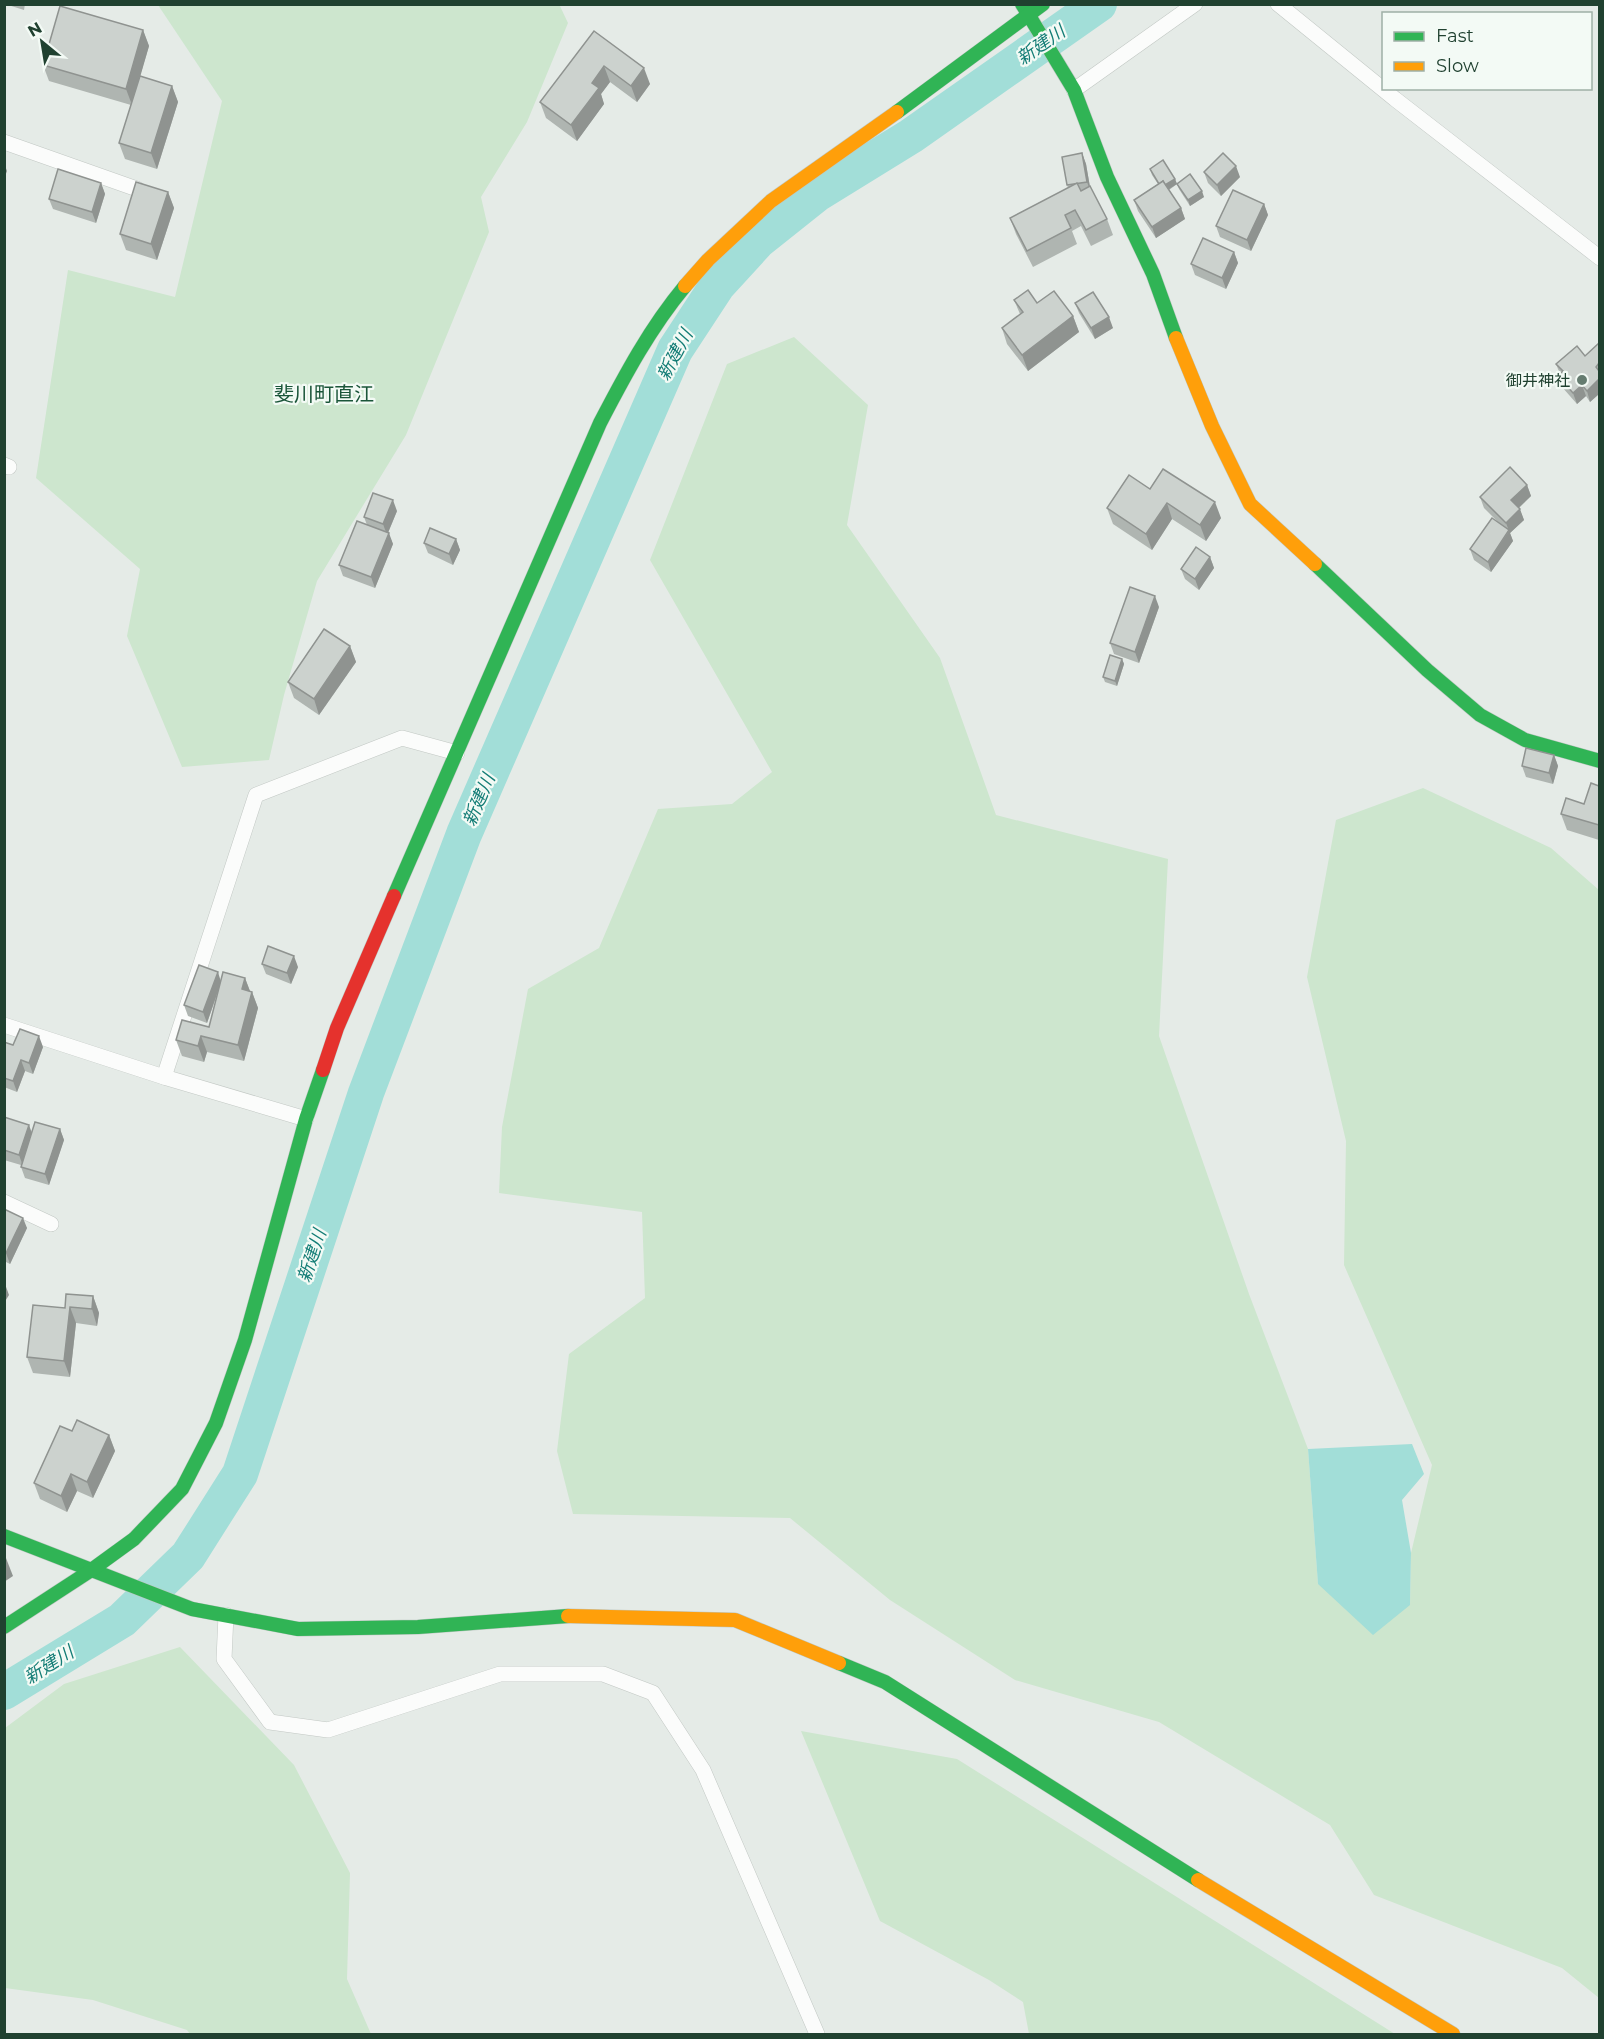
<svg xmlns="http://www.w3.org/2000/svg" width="1604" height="2039" font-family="Montserrat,'Noto Sans JP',sans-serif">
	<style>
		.green { fill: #cde6ce }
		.water { fill: #a2ded8 }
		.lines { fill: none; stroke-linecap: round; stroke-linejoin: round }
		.river { stroke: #a2ded8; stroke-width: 36 }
		.street-casing { stroke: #c2c8c4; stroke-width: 16 }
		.fast-casing { stroke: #bec7c2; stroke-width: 15 }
		.slow-casing { stroke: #bec7c2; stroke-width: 15 }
		.jam-casing { stroke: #bec7c2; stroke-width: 15 }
		.street { stroke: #fbfcfb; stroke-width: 15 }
		.fast { stroke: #30b455; stroke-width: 14 }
		.slow { stroke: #ff9f0a; stroke-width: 14 }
		.jam { stroke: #e5322d; stroke-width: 14 }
		.wall { fill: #afb5b1 }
		.shaded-wall { fill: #8f9390 }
		.building { fill: #ccd2ce; stroke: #8f9390; stroke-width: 1.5 }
		.poi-dot { fill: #657c70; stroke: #f3faf5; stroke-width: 2 }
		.labels { text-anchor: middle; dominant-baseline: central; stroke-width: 4.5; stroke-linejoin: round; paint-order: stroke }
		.poi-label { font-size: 16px; fill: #204130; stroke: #f3faf5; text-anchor: end }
		.water-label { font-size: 18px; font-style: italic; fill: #147d76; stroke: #f3faf5 }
		.quarter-label { font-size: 20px; fill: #1a5539; stroke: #f3faf5 }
	</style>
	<rect width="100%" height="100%" fill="#e5ebe7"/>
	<g class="green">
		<path d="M158,5L559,4L568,23L527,122L481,197L489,232L406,435L317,581L284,695L269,760L182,767L127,636L140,569L36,478L68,270L175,297L222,101Z"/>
		<path d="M794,337L868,405L847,525L940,658L996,815L1168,859L1159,1036L1249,1294L1308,1449L1318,1584L1410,1605L1411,1553L1432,1465L1344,1265L1346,1141L1307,977L1336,820L1423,788L1551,848L1599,890V1998L1562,1968L1374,1895L1330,1825L1159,1722L1015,1680L890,1600L790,1518L573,1514L557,1451L569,1354L645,1298L642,1212L499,1193L502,1127L528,989L599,948L658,809L732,804L772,772L650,560L727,364Z"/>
		<path d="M180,1647L294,1765L350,1873L347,1979L371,2034H190L187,2030L93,2000L5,1988V1728L64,1684Z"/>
		<path d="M801,1731L957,1759L1395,2034H1029L1023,2002L989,1980L880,1921Z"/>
	</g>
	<path class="water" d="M1412,1444L1424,1474L1402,1500L1411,1553L1410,1605L1373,1635L1318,1584L1308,1449Z"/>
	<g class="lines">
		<path class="river" d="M4,1692L122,1620L188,1556L240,1474L366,1093L464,834L675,350L717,286L758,241L817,194L911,136L1099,4"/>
		<defs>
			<g id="street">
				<path d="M1278,4L1395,99L1600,258"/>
				<path d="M1074,90L1195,4"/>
				<path d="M4,142L137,189"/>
				<path d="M4,465L9,467"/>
				<path d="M4,1025L164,1077L306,1119"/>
				<path d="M164,1077L256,795L402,738L457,753"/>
				<path d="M4,1202L51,1224"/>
				<path d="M226,1615L224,1659L270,1722L328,1730L500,1674H603L653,1693L703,1770L817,2034"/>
			</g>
			<g id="fast">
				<path d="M1022,4L1074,90L1107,177L1153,274L1176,338"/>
				<path d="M897,112L1043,4"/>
				<path d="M1315,564L1427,670L1480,715L1525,740L1600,761"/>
				<path d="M394,896L600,423C625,375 650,328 685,286"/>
				<path d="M4,1536L192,1609L298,1629L418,1627L568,1616"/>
				<path d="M4,1627L90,1571L134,1539L182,1489L216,1423L245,1340L306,1119L323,1070"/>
				<path d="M839,1663L885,1682L1198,1880"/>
			</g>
			<g id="slow">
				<path d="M685,286L708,260L771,201L897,112"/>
				<path d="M1176,338L1212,426L1250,504L1315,564"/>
				<path d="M568,1616L735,1620L839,1663"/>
				<path d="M1198,1880L1453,2034"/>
			</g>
			<path id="jam" d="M323,1070L337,1028L394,896"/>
		</defs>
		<use href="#street" class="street-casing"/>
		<use href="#fast" class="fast-casing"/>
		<use href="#slow" class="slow-casing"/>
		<use href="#jam" class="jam-casing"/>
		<use href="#street" class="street"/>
		<use href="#fast" class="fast"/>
		<use href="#slow" class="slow"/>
		<use href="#jam" class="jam"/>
	</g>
	<g class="wall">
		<path d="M5,4H25L24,10Z"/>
		<path d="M143,30L149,46L140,76L172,86L178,102L157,169L125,159L119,143L131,105L49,81L43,65Z"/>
		<path d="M594,31L650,84L637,102L610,82L601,94L604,104L577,141L546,118L540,102Z"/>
		<path d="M1082,153L1086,164L1090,187L1107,219L1113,235L1091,246L1081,226L1072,231L1077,244L1033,267L1016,234L1010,218L1068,188L1067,185Z"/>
		<path d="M1150,169L1175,179L1177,184L1169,190L1181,208L1185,219L1156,238L1138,211L1134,200L1158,184L1152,175Z"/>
		<path d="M1204,172L1240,177L1221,196L1208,183Z"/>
		<path d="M101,183L105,194L96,223L53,209L49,199Z"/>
		<path d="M1177,184L1204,197L1190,206L1179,189Z"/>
		<path d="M168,192L174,208L157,260L126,250L120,234Z"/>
		<path d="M1264,204L1268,215L1251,251L1220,237L1216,226Z"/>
		<path d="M1234,252L1238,263L1226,289L1195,275L1191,264Z"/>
		<path d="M1014,300L1037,303L1073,316L1079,332L1028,371L1007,344L1002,328L1020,314Z"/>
		<path d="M1075,303L1113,328L1095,339L1079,313Z"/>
		<path d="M1599,343V394L1590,402L1586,396L1577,404L1562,387L1558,376L1560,374L1556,364L1585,356Z"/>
		<path d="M1527,485L1531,496L1519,508L1524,520L1510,533L1513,541L1491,572L1474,560L1470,549L1501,525L1484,508L1480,497Z"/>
		<path d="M1150,489L1221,518L1206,541L1172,519L1152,550L1113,524L1107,508Z"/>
		<path d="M397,511L388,533L393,544L375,588L343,576L339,565L367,525L364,517Z"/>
		<path d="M456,539L460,550L453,565L428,553L424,543Z"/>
		<path d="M1210,557L1214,568L1199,590L1185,579L1181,569Z"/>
		<path d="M1159,607L1139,663L1114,654L1110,643Z"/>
		<path d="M350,646L356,662L319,715L294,698L288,682Z"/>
		<path d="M1122,659L1124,664L1117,686L1105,682L1103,677Z"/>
		<path d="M1554,755L1558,766L1553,784L1526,777L1522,766Z"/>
		<path d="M1599,786V840L1567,830L1561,814L1584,804Z"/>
		<path d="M262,964L298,967L291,984L266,974Z"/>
		<path d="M245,978L250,991L252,992L258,1008L244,1061L207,1052L204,1062L182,1056L176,1040L209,1027L218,992L207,1023L188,1016L184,1005L221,981Z"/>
		<path d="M4,1042L13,1045L43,1047L33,1074L25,1071L17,1092L4,1087Z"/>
		<path d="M4,1117L32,1133L60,1129L64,1140L49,1185L25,1178L21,1167V1165L4,1160Z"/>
		<path d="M4,1209L27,1228L10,1264L4,1261Z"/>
		<path d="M93,1296L99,1313L97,1326L76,1323L70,1377L33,1373L27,1357L65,1308Z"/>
		<path d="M72,1431L109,1435L115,1451L93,1498L77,1491L67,1512L40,1499L34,1483Z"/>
	</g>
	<g class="shaded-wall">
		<path d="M143,30L149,46L132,105L126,89Z"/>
		<path d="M604,66L610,82L601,94L604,104L577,141L571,125L592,83Z"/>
		<path d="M644,68L650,84L637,102L631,86Z"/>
		<path d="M172,86L178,102L157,169L151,153Z"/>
		<path d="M1082,153L1086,164L1091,193L1087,182Z"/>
		<path d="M4,163L7,171L4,179Z"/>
		<path d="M1236,166L1240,177L1221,196L1217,185Z"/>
		<path d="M1175,179L1177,184L1163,193L1161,187Z"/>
		<path d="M101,183L105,194L96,223L92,212Z"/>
		<path d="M1202,191L1204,197L1190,206L1188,200Z"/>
		<path d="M168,192L174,208L157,260L151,244Z"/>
		<path d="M1264,204L1268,215L1251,251L1247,240Z"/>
		<path d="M1181,208L1185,219L1156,238L1152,227Z"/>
		<path d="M1234,252L1238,263L1226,289L1222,278Z"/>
		<path d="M1073,316L1079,332L1028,371L1022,355Z"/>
		<path d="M1109,317L1113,328L1095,339L1091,328Z"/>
		<path d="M1599,379V394L1590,402L1587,391Z"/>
		<path d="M1582,385L1586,396L1577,404L1573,393Z"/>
		<path d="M1527,485L1531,496L1515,511L1511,500Z"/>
		<path d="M393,500L397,511L387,535L383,524Z"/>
		<path d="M1215,502L1221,518L1206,541L1200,525Z"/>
		<path d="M1167,503L1172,519L1152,550L1146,534Z"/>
		<path d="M1520,509L1524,520L1510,533L1513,541L1491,572L1488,562L1509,531L1506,523Z"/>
		<path d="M389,533L393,544L375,588L371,577Z"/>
		<path d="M456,539L460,550L453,565L449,554Z"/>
		<path d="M1210,557L1214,568L1199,590L1195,579Z"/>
		<path d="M1155,596L1159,607L1139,663L1135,652Z"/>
		<path d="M350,646L356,662L319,715L314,699Z"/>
		<path d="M1122,659L1124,664L1117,686L1115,681Z"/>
		<path d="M1554,755L1558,766L1553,784L1549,773Z"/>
		<path d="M294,956L298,967L291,984L287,973Z"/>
		<path d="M218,972L221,982L207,1023L203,1012Z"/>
		<path d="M245,978L251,994L242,989Z"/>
		<path d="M252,992L258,1008L244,1061L238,1045Z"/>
		<path d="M39,1036L43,1047L33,1074L29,1063Z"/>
		<path d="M201,1036L207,1052L204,1062L198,1046Z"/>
		<path d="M21,1060L25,1071L17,1092L13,1081Z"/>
		<path d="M29,1125L33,1136L23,1166L19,1155Z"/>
		<path d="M60,1129L64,1140L49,1185L45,1174Z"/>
		<path d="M23,1218L27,1228L10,1264L6,1253Z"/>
		<path d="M5,1284L9,1295L4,1303V1285Z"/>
		<path d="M93,1296L99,1313L97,1326L92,1309Z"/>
		<path d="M70,1307L76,1323L70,1377L64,1361Z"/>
		<path d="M109,1435L115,1451L93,1498L87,1482Z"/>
		<path d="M71,1474L77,1491L67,1512L61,1496Z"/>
		<path d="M4,1553L13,1576L4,1582Z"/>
	</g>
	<g class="building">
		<path d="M60,6L143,30L126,89L43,65Z"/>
		<path d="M594,31L644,68L631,86L604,66L592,83L599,88L571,125L540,102Z"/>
		<path d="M140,76L172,86L151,153L119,143Z"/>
		<path d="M1082,153L1087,182L1067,185L1062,157Z"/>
		<path d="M1223,153L1236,166L1217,185L1204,172Z"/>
		<path d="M1163,160L1175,179L1165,185L1163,181L1159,184L1150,169Z"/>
		<path d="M58,169L101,183L92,212L49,199Z"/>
		<path d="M1190,174L1202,191L1188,200L1177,184Z"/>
		<path d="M1163,181L1181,208L1152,227L1134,200Z"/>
		<path d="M136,182L168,192L151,244L120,234Z"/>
		<path d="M1077,183L1081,191L1090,186L1107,219L1086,230L1075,210L1065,215L1071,228L1027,251L1010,218Z"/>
		<path d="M1233,190L1264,204L1247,240L1216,226Z"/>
		<path d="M1203,238L1234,252L1222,278L1191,264Z"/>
		<path d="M1028,290L1037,303L1054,291L1073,316L1022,355L1002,328L1023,312L1014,300Z"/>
		<path d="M1093,292L1109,317L1091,328L1075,303Z"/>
		<path d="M1599,343V363L1596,367L1599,371V379L1587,391L1582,385L1573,393L1558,376L1563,371L1556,364L1577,346L1585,356Z"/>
		<path d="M1510,467L1527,485L1511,500L1520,509L1506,523L1480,497Z"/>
		<path d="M1163,469L1215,502L1200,525L1167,503L1146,534L1107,508L1129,475L1150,489Z"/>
		<path d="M373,493L393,500L383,524L364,517Z"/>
		<path d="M1492,518L1509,530L1488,562L1470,549Z"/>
		<path d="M357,521L389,533L371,577L339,565Z"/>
		<path d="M430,528L456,539L449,554L424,543Z"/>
		<path d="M1196,547L1210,557L1195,579L1181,569Z"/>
		<path d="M1130,587L1155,596L1135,652L1110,643Z"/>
		<path d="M324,629L350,646L314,699L288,682Z"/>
		<path d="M1110,655L1122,659L1115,681L1103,677Z"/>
		<path d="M1526,748L1554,755L1549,773L1522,766Z"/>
		<path d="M1591,783L1599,786V825L1561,814L1566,798L1584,804Z"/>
		<path d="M268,946L294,956L287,973L262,964Z"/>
		<path d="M199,965L218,972L203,1012L184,1005Z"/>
		<path d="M223,972L245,978L242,989L252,992L238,1045L201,1036L198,1046L176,1040L182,1020L209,1027Z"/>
		<path d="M20,1029L39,1036L29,1063L21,1060L13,1081L4,1078V1042L13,1045Z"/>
		<path d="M4,1117L29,1125L19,1155L4,1150Z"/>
		<path d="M35,1122L60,1129L45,1174L21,1167Z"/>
		<path d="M4,1209L23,1218L6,1253H4Z"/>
		<path d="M66,1294L93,1296L92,1309L70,1307L64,1361L27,1357L33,1305L65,1308Z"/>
		<path d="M77,1420L109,1435L87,1482L71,1474L61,1496L34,1483L60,1426L72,1431Z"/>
	</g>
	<circle class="poi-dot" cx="1582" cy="380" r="6"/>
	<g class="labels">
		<g class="poi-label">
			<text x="1570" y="380">御井神社</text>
		</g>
		<g class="water-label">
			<text transform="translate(1041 45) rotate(-35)">新建川</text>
			<text transform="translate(675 355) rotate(-62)">新建川</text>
			<text transform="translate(479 800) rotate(-67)">新建川</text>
			<text transform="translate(312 1256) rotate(-72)">新建川</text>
			<text transform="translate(49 1665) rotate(-32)">新建川</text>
		</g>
		<g class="quarter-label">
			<text x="324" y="394">斐川町直江</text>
		</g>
	</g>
	<rect width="1604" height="2039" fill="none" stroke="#204130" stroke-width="12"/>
	<rect x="1382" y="12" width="210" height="78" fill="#f3faf5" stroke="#9fb0a6" stroke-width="1.5"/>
	<rect x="1394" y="32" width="30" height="9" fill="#30b455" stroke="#9fb0a6" stroke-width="1.5"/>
	<text x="1436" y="42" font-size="18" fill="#204130">Fast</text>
	<rect x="1394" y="62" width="30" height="9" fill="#ff9f0a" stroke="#9fb0a6" stroke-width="1.5"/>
	<text x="1436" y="72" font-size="18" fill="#204130">Slow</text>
	<g transform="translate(42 42) rotate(330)" stroke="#f3faf5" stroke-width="4.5" paint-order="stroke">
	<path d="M0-4.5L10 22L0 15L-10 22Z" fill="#204130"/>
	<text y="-9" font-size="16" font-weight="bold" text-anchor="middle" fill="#204130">N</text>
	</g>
</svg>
